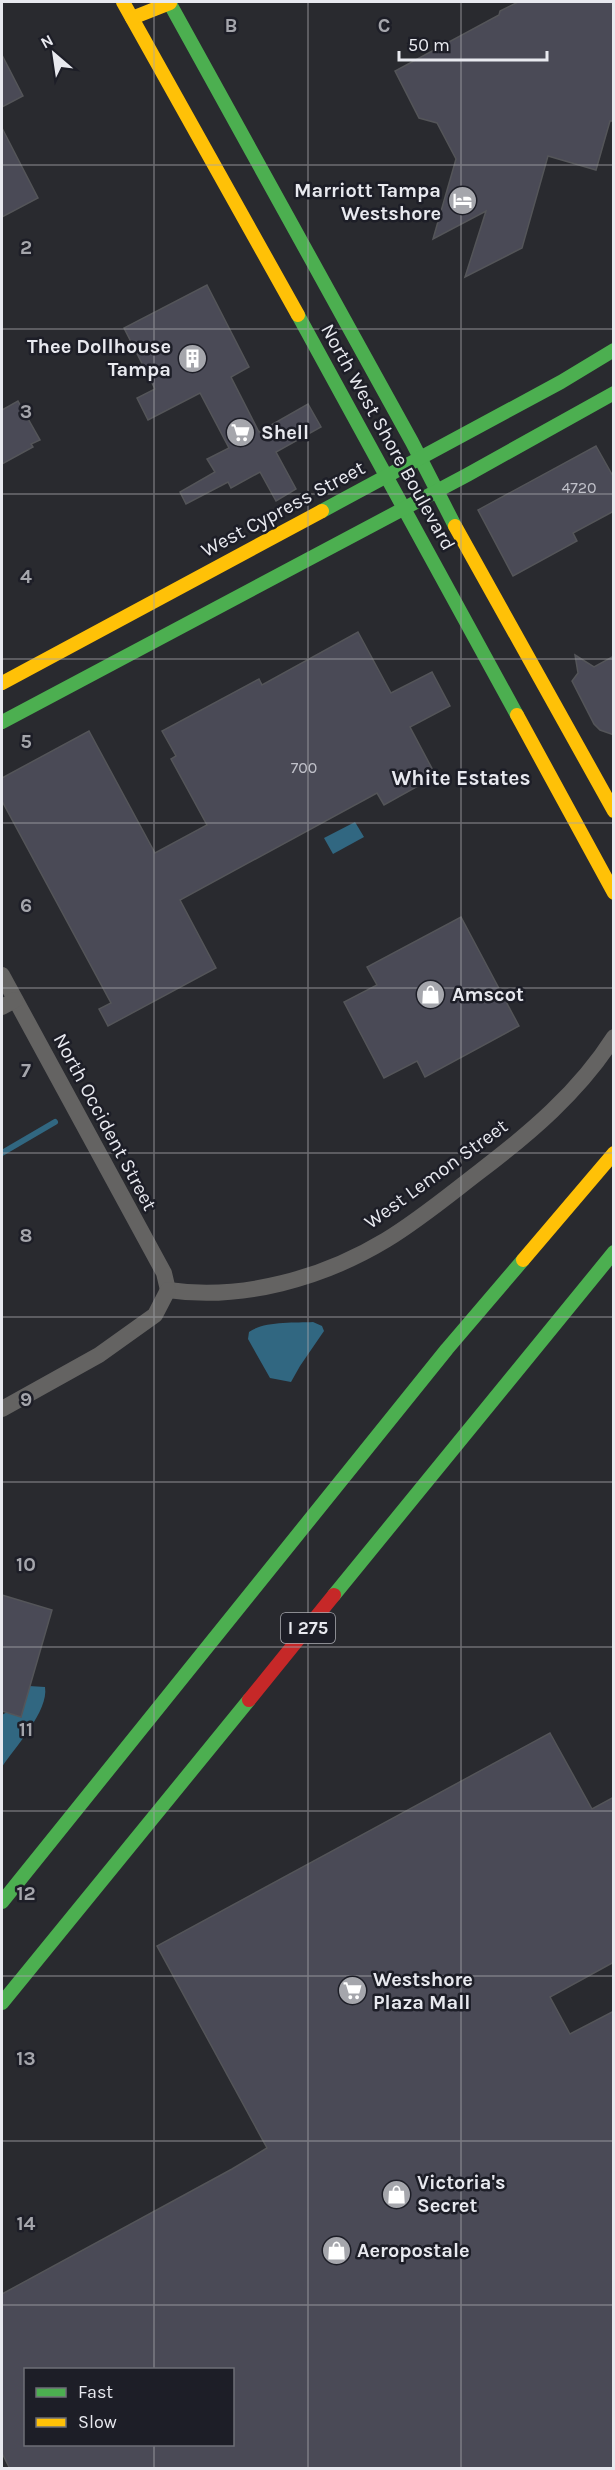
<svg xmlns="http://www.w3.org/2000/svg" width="615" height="2470" font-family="Karla,sans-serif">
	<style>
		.water { fill: #316781 }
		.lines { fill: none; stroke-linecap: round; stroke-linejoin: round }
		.stream { stroke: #316781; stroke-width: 6 }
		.building { fill: #4a4a56; stroke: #545559; stroke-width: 1.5; fill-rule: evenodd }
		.street { stroke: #646362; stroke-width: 16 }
		.fast { stroke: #4caf50; stroke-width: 14 }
		.slow { stroke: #ffc107; stroke-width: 14 }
		.jam { stroke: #c62828; stroke-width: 14 }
		.grid { fill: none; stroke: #a5a6ac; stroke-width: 1.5; stroke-opacity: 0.55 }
		.labels { text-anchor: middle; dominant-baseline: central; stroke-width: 5; stroke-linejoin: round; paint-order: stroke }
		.number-label { font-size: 16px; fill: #c0c1c9 }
		.shield { fill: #1d1e27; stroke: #abacb3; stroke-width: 1.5 }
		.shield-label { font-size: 18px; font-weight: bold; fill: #e8e9ef }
		.poi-label { font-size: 20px; font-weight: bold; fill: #e8e9ef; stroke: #1d1e27; text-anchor: start }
		.street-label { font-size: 20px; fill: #e8e9ef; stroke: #1d1e27 }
		.neighbourhood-label { font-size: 21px; font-weight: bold; fill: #e8e9ef; stroke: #1d1e27 }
		.grid-label { font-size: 20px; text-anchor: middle; font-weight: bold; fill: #a5a6ac; stroke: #1d1e27; stroke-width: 5; stroke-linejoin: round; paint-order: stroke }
	</style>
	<rect width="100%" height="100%" fill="#292a2f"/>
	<g class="water">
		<path d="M355,822L364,837L333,854L324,838Z"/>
		<path d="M313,1322L322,1326L324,1331L300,1366L291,1382L270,1378L248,1339L249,1332C264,1321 294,1323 313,1322Z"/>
		<path d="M29,1686L45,1687C49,1711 15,1747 2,1767V1715L7,1712Z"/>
	</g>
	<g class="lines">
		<path class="stream" d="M2,1153L55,1122"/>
	</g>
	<g class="building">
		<path d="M518,2H614V121H610L596,170L548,156L522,248L465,277L486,211L433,239L456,159L437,123L419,118L395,71L499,15L500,11Z"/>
		<path d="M2,55L23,96L2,107Z"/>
		<path d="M2,128L38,198L2,217Z"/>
		<path d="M207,285L249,367L231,377L259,432L308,404L321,427L276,452L296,489L276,501L260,472L231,488L228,482L186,504L180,492L215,472L207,459L229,448L200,393L148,420L137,398L155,389L124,328Z"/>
		<path d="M18,401L40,440L31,444L33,447L2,464V410Z"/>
		<path d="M596,446L614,478V511L573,533L577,541L513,576L478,510Z"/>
		<path d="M358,632L391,693L432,672L450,706L410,727L436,776L384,805L377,793L180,900L216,968L108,1026L99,1009L111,1003L2,801V778L89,731L155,853L207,825L171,759L176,756L162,731L259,679L262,685Z"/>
		<path d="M575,655L594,667L614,656V735L600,730L594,724L572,681L578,673Z"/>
		<path d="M461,917L519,1026L425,1077L417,1061L384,1078L344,1002L377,985L367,967Z"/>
		<path d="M2,1595L52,1610L21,1717L2,1711Z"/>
		<path d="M550,1733L592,1809L614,1797V1962L550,1997L570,2034L614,2011V2469H10L2,2453V2294L232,2169L267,2148L157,1946ZM26,2370H232V2445H26Z"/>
	</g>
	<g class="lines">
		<g class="street">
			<path d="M2,975L164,1273L168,1290"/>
			<path d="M2,1007L15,1000"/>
			<path d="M168,1290C242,1301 323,1278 386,1240C419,1220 449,1195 479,1172C529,1134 579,1092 614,1037"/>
			<path d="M2,1409L99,1355L155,1315L168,1290"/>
		</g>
		<g class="fast">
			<path d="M169,2L412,442L455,526"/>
			<path d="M298,315L517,715"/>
			<path d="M322,511L561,382L614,350"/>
			<path d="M2,722L467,475L614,393"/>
			<path d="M334,1595L614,1252"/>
			<path d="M2,1902L447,1349L523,1260"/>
			<path d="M2,2003L249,1700"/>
		</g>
		<g class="slow">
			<path d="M123,2L298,315"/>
			<path d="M132,18L170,3"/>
			<path d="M455,526L614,811"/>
			<path d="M2,683L322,511"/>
			<path d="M517,715L614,893"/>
			<path d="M523,1260L614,1153"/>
		</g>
		<path class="jam" d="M249,1700L334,1595"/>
	</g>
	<path class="grid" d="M154,2V2370M308,2V2468M461,2V2468M2,165H614M2,329H614M2,494H614M2,659H614M2,823H614M2,988H614M2,1153H614M2,1317H614M2,1482H614M2,1647H614M2,1811H614M2,1976H614M2,2141H614M2,2305H614M154,2444V2468"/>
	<defs>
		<symbol id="hotel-disc" viewBox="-11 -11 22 22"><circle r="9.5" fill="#a5a6ac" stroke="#1d1e27"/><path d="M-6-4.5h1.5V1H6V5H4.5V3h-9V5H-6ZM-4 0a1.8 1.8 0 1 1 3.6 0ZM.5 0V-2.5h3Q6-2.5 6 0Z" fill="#fff"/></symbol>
		<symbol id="building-disc" viewBox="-11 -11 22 22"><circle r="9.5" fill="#a5a6ac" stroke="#1d1e27"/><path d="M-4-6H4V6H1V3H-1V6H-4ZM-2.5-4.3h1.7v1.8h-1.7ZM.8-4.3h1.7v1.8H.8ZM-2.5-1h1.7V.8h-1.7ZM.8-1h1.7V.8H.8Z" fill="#fff"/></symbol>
		<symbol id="supermarket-disc" viewBox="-11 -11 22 22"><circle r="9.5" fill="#a5a6ac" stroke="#1d1e27"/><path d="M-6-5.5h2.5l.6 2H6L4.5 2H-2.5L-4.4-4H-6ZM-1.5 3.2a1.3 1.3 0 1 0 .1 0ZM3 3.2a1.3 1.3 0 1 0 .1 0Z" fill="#fff"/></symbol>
		<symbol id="shop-disc" viewBox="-11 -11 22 22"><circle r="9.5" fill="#a5a6ac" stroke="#1d1e27"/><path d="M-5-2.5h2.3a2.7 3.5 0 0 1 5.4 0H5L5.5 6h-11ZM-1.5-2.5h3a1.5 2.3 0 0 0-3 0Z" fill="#fff"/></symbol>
	</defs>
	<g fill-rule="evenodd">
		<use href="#hotel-disc" x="446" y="184" width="33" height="33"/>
		<use href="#building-disc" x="176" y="342" width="33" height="33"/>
		<use href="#supermarket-disc" x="224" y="416" width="33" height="33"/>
		<use href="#shop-disc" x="414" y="978" width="33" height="33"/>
		<use href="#supermarket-disc" x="336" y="1974" width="33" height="33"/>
		<use href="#shop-disc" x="380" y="2178" width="33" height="33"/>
		<use href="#shop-disc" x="320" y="2234" width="33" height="33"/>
	</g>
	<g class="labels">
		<g class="number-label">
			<text x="579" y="487">4720</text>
			<text x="304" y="767">700</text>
		</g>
		<rect class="shield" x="281" y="1613" width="54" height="30" rx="4.5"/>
		<g class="shield-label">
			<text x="308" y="1628">I 275</text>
		</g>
		<g class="poi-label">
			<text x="441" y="190" text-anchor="end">Marriott Tampa<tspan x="441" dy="23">Westshore</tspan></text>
			<text x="171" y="346" text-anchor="end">Thee Dollhouse<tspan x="171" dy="23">Tampa</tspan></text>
			<text x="261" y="432">Shell</text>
			<text x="452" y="994">Amscot</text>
			<text x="373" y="1979">Westshore<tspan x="373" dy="23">Plaza Mall</tspan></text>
			<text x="417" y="2182">Victoria's<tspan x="417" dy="23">Secret</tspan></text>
			<text x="357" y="2250">Aeropostale</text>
		</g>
		<g class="street-label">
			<text transform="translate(388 437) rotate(61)">North West Shore Boulevard</text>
			<text transform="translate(283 509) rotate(-28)">West Cypress Street</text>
			<text transform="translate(105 1122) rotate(62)">North Occident Street</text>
			<text transform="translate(436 1174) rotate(-36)">West Lemon Street</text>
		</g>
		<g class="neighbourhood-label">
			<text x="461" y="778">White Estates</text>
		</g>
	</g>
	<g class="grid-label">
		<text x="231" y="32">B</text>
		<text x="384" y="32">C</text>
		<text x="26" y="254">2</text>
		<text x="26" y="418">3</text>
		<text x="26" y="583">4</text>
		<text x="26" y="748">5</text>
		<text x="26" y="912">6</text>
		<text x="26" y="1077">7</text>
		<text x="26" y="1242">8</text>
		<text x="26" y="1406">9</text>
		<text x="26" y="1571">10</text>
		<text x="26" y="1736">11</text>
		<text x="26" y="1900">12</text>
		<text x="26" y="2065">13</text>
		<text x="26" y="2230">14</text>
	</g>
	<rect width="615" height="2470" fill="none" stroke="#e8e9ef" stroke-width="6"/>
	<rect x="24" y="2368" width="210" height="78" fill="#1d1e27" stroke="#6e6f77" stroke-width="1.5"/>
	<rect x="36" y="2388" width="30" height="9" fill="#4caf50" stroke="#6e6f77" stroke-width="1.5"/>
	<text x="78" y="2398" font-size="18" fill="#e8e9ef">Fast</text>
	<rect x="36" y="2418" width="30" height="9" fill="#ffc107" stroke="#6e6f77" stroke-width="1.5"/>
	<text x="78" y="2428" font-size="18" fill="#e8e9ef">Slow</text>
	<g transform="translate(54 54) rotate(331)" stroke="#1d1e27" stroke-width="4.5" paint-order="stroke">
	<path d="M0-4.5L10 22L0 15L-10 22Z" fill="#e8e9ef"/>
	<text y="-9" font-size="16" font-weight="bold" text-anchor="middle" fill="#e8e9ef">N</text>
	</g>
	<path d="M399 51v9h148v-9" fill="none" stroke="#e8e9ef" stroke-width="3"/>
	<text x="408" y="51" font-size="18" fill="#e8e9ef" stroke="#1d1e27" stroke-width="4.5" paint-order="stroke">50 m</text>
</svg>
